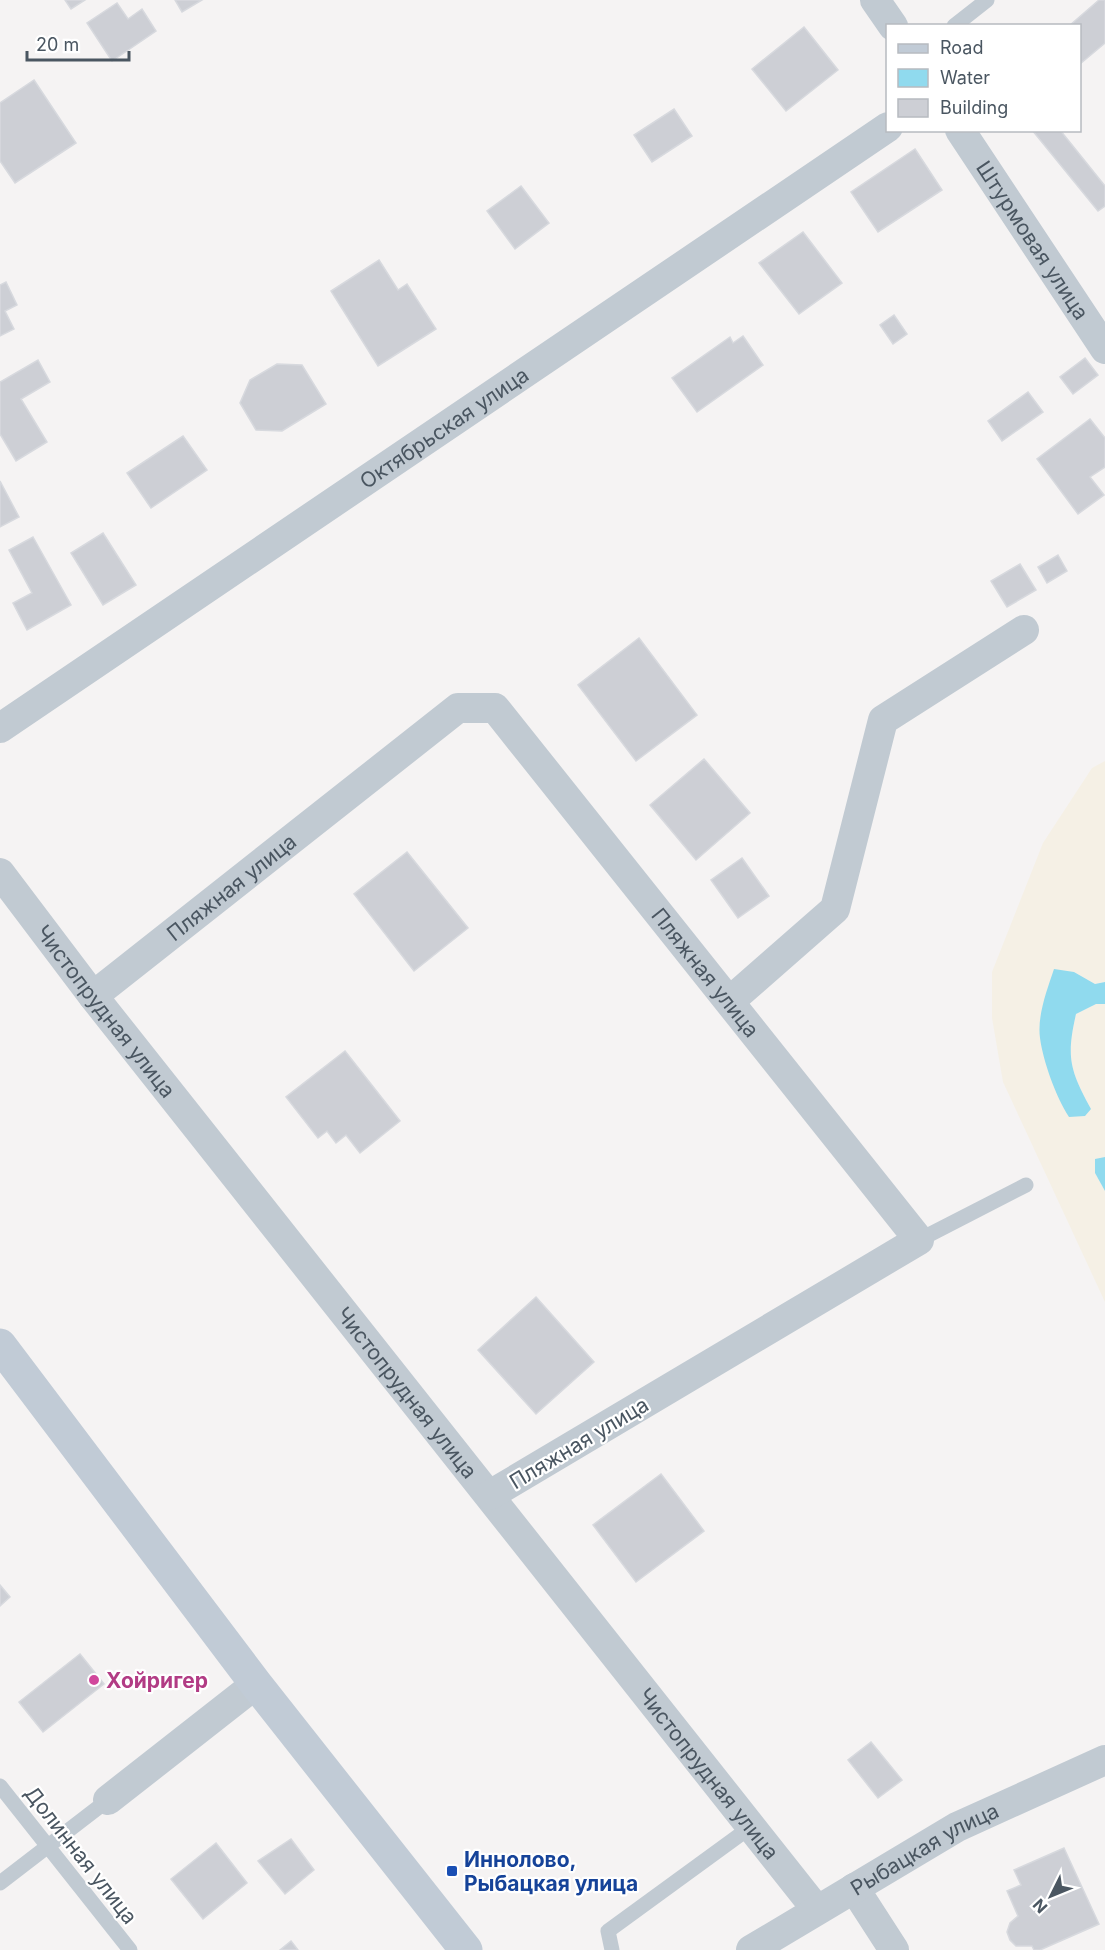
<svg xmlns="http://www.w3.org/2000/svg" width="1105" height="1950" font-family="Inter,sans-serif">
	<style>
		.sand { fill: #f5f0e5 }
		.water { fill: #90daee }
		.building { fill: #cdcfd5; stroke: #d7d9de; stroke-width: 1.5 }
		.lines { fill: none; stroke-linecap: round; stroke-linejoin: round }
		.service { stroke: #c1cad2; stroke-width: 15 }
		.minor { stroke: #c1cad2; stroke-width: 30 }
		.secondary { stroke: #c1cbd6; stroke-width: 33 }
		.hotel-dot { fill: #d1479c; stroke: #fff; stroke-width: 2 }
		.transit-dot { fill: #1a4fb4; stroke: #fff; stroke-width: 2 }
		.labels { text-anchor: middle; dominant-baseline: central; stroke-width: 4.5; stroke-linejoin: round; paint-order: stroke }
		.street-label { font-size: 21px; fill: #4a5661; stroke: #fff }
		.hotel-label { font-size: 21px; font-weight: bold; fill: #b23c85; stroke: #fff; text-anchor: start }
		.transit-label { font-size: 21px; font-weight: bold; fill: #164399; stroke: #fff; text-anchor: start }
	</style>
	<rect width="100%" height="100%" fill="#f5f3f3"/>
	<path class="sand" d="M1105,761V982L1095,984L1074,972L1040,1037L1091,1109C1070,1069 1066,1059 1076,1014L1096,1004H1105V1157L1095,1160V1173L1105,1191V1302L1003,1082L992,1018V972L1043,843L1092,768Z"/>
	<g class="water">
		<path d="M1054,969L1074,972L1095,984L1105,982V1004H1096L1076,1014C1066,1058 1070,1070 1091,1109L1085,1116L1069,1117C1056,1097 1043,1061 1040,1038C1037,1016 1047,990 1054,969Z"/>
		<path d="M1105,1157V1191L1095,1173V1159Z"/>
	</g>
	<g class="building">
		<path d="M65,0H85L71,9Z"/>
		<path d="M175,0H202L182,12Z"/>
		<path d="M1099,0H1105V43L1080,64V26H1069Z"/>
		<path d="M117,3L128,19L142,9L156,31L112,61L87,23Z"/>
		<path d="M804,27L838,70L786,111L752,69Z"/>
		<path d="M34,80L76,143L15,183L0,161V103Z"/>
		<path d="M674,109L692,136L652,162L634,135Z"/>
		<path d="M1032,130H1060L1105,186V206L1098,211Z"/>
		<path d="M915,149L942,190L878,232L851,192Z"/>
		<path d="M521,186L549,223L515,249L487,211Z"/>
		<path d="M803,232L842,283L799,314L759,263Z"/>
		<path d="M379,260L398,290L407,284L436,329L378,366L331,291Z"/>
		<path d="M6,282L17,305L5,311L14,329L0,336V285Z"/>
		<path d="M894,315L907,334L893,344L880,325Z"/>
		<path d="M743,336L763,365L697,412L672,378L730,337L733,343Z"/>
		<path d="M1085,358L1098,375L1073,394L1060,377Z"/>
		<path d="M38,360L50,382L21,399L47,442L16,461L0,434V382Z"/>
		<path d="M277,364L302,365L326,404L282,431L256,430L240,403L250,380Z"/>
		<path d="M1028,392L1043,412L1002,441L988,421Z"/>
		<path d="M1090,419L1105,438V467L1090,477L1104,495L1078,514L1037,459Z"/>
		<path d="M183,436L207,470L151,508L127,473Z"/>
		<path d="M0,481L19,517L0,527Z"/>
		<path d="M103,533L136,585L103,605L71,553Z"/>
		<path d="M33,537L71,605L27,630L13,603L32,593L9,550Z"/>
		<path d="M1058,555L1067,571L1047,583L1038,567Z"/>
		<path d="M1020,564L1036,590L1007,607L991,581Z"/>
		<path d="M639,638L697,715L636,761L578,685Z"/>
		<path d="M704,759L750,813L696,860L650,805Z"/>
		<path d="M407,852L468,928L414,971L354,894Z"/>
		<path d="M742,858L769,896L738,918L711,880Z"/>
		<path d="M345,1051L400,1121L360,1153L346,1135L336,1143L327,1131L318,1138L286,1097Z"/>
		<path d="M536,1297L594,1362L536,1414L478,1350Z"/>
		<path d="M661,1474L704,1531L636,1582L593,1525Z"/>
		<path d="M0,1585L10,1597L0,1606Z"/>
		<path d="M80,1654L104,1684L43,1732L19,1702Z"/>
		<path d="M871,1742L902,1780L878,1798L848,1760Z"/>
		<path d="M291,1839L314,1870L285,1894L258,1861Z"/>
		<path d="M216,1843L247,1883L203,1919L171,1879Z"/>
		<path d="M1064,1848L1099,1924L1040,1950H1034L1032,1946H1016L1010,1940L1007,1932L1010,1923L1018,1916L1007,1891L1021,1885L1014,1870Z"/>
		<path d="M291,1941L298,1950H280Z"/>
	</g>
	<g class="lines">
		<g class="service">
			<path d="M954,26L987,0"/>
			<path d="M919,1240L1026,1185"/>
			<path d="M0,1786L130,1950"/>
			<path d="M0,1883L108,1800"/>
			<path d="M612,1950L608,1931L752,1826"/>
		</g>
		<g class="minor">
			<path d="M875,0L893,26"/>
			<path id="s1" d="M960,130L1105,349"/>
			<path id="s2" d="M0,728L888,127"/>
			<path id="s3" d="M0,873L93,996L817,1910"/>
			<path id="s4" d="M93,996L458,708H495L919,1240L490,1495"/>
			<path d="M730,1001L835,909L883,720L1024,630"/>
			<path d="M108,1800L256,1684"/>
			<path d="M854,1888L894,1950"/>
			<path id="s5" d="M751,1950L957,1827L1105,1760"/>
		</g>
		<path class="secondary" d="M0,1345L256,1684L466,1950"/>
	</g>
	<circle class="hotel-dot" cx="94" cy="1680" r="6"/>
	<rect class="transit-dot" x="446" y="1865" width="12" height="12" rx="3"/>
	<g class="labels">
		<g class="street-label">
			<text stroke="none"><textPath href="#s1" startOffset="132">Штурмовая улица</textPath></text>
			<text stroke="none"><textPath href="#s2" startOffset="536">Октябрьская улица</textPath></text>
			<text stroke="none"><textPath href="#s4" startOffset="176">Пляжная улица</textPath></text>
			<text stroke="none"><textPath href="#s4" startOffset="840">Пляжная улица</textPath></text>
			<text stroke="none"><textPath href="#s3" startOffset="174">Чистопрудная улица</textPath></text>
			<text stroke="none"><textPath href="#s3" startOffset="660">Чистопрудная улица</textPath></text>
			<text transform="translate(579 1443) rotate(-31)">Пляжная улица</text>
			<text stroke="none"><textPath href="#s3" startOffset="1146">Чистопрудная улица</textPath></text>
			<text stroke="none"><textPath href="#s5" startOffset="201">Рыбацкая улица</textPath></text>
			<text transform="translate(81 1855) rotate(52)">Долинная улица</text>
		</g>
		<g class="hotel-label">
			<text x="106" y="1680">Хойригер</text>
		</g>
		<g class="transit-label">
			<text x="464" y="1859">Иннолово,<tspan x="464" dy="24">Рыбацкая улица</tspan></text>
		</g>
	</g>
	<rect x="886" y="24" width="195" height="108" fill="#ffffff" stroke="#b7bbc0" stroke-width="1.5"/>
	<rect x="898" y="44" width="30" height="9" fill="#c1cbd6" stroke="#b7bbc0" stroke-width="1.5"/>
	<text x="940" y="54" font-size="18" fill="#4a5661">Road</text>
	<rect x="898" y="69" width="30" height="18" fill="#90daee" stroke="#b7bbc0" stroke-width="1.5"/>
	<text x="940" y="84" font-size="18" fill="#4a5661">Water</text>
	<rect x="898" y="99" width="30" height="18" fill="#cdcfd5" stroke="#b7bbc0" stroke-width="1.5"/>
	<text x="940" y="114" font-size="18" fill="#4a5661">Building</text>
	<g transform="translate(1051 1896) rotate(227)" stroke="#ffffff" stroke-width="4.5" paint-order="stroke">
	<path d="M0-4.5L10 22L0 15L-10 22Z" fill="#4a5661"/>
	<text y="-9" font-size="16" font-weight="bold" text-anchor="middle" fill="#4a5661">N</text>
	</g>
	<path d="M27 51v9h102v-9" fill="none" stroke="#4a5661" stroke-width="3"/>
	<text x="36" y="51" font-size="18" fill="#4a5661" stroke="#ffffff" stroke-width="4.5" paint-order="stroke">20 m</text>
</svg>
